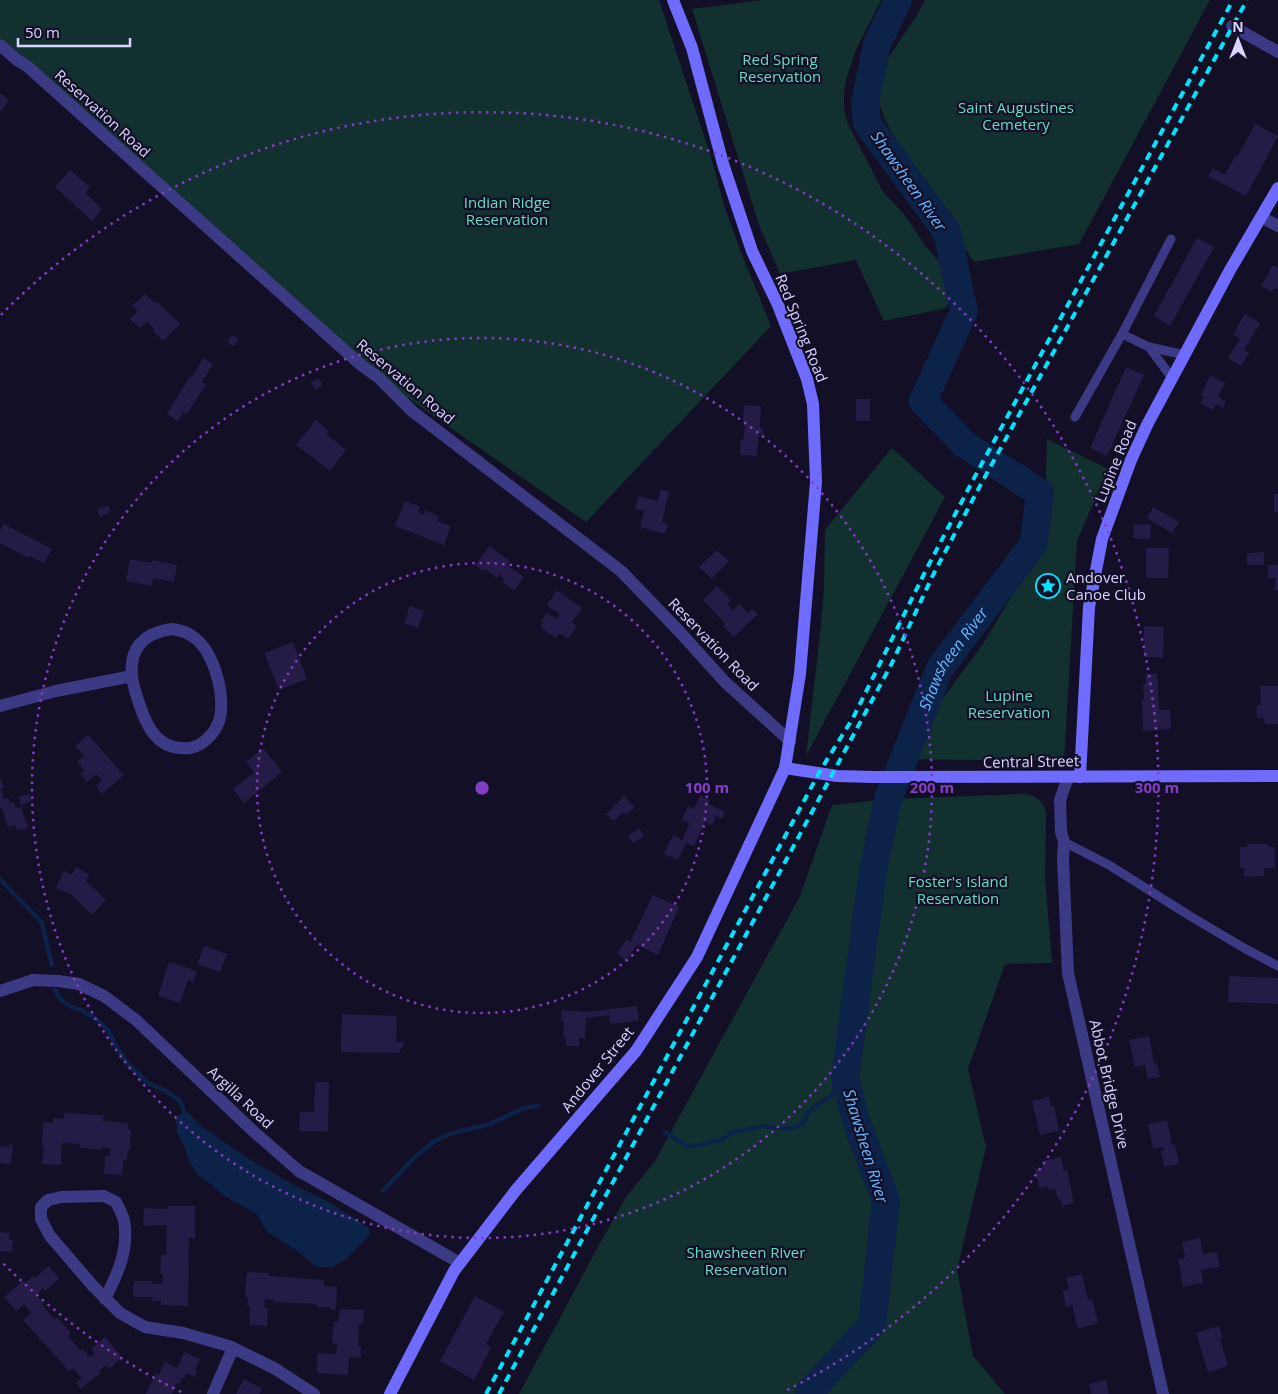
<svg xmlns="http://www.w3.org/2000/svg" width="1278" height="1394" font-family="'Open Sans',sans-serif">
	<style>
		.green { fill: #12302f }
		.water { fill: #0c2248 }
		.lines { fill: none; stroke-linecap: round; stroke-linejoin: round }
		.stream { stroke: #0c2248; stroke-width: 4.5 }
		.river { stroke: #0c2248; stroke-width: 28 }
		.building { fill: #241b47 }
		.lane { stroke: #3d3a85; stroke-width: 9 }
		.street { stroke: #3d3a85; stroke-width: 12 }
		.secondary { stroke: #6f6bff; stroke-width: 12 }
		.rail { stroke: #00e5ff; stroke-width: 4; stroke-dasharray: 8 6; stroke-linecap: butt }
		.ring { fill: none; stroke: #843dc5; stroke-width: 2.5; stroke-dasharray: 2.5 5 }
		.labels { text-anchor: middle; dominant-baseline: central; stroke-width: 4.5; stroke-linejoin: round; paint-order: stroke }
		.park-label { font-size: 15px; fill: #5fe0c0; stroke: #130f26 }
		.street-label { font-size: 15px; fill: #d9d4ff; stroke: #130f26 }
		.poi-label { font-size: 15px; fill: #d9d4ff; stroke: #130f26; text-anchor: start }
		.water-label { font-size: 16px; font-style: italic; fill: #62b6ff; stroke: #130f26 }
		.centre { fill: #843dc5; stroke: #130f26; stroke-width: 2.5 }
		.ring-label { font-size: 15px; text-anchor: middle; font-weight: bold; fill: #843dc5; stroke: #130f26; stroke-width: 4.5; stroke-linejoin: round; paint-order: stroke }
	</style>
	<rect width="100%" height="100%" fill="#130f26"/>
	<g class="green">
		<path d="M0,0H659L711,157L724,205L742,255L771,326L586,522L379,378L27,66L0,38Z"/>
		<path d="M763,0H881L856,50L846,79L844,92V109L848,124L883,192L904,214L927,248L943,266L953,282L954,290L946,308L884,321L856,260L780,274L759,225L692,9Z"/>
		<path d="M925,0H1210L1079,244L974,262L919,181L885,120L879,103L878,94L879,84L886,61L917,15Z"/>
		<path d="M1047,439L1108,469L1077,541L1064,761L894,759L940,702L983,644L1044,541Z"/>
		<path d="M892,448L945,497L806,756L819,644L824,589L825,530Z"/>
		<path d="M1022,794C1034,794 1043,800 1046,812L1045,877L1052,963L1005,964L968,1069L986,1147L957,1270L973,1356L1005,1394H519L599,1245L626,1197L655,1161L800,896L832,805L888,799Z"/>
	</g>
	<path class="water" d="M189,1113L200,1125L252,1161L294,1185L329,1202L368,1227L370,1235L345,1260L332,1267H317L293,1248L267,1232L257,1214L224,1196L211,1184L198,1175L189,1161L185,1148L177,1132L176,1119L179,1114Z"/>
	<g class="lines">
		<g class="stream">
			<path d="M0,879L42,923L52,965"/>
			<path d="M55,990L61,1000L70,1006L81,1010L93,1017L108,1030L115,1045L127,1063L148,1083L166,1091L180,1101L186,1117"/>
			<path d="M665,1132L687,1146L699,1145L721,1140L734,1132L765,1126L788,1129L797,1127L805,1121L807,1114L817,1105L831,1096L845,1078"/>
			<path d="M383,1190L415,1157L433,1142L449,1134L490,1124L524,1108L538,1106"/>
		</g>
		<path class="river" id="s1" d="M809,1394L810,1391L872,1325L886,1201L857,1124L845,1078L873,871L888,799L940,668L1034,543L1040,493L964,444L923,401L964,311L947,232L867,123L865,102L877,44L898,0"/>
	</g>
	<g class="building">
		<path d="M0,93L9,100L0,112Z"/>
		<path d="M1255,124L1278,136L1246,196L1208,176L1213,168L1225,175L1235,156L1237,157Z"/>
		<path d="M70,170L90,187L85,193L102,209L92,221L55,187Z"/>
		<path d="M1197,238L1214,247L1170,326L1154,316Z"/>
		<path d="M1273,265L1278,268V290L1275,288L1272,292L1261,286Z"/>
		<path d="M145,294L155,303L157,302L180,324L163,341L153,331L154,329L147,321L140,328L130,319L138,311L132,306Z"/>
		<path d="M1245,314L1260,323L1244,350L1249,353L1241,366L1228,358L1240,339L1233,334Z"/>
		<path d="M232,335L239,339L234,347L227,342Z"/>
		<path d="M203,358L213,364L202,382L206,384L187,414L183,412L178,421L167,414L190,376L192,377Z"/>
		<path d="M1126,367L1144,375L1107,456L1090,448Z"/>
		<path d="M1210,375L1225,383L1218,397L1226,401L1223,408L1216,404L1213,410L1200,404L1204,397L1201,395Z"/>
		<path d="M319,378L323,386L315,390L311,382Z"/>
		<rect x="856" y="399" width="14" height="22"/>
		<path d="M744,405L761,406L760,428H763V435L759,434L757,456L740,455L741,439H744L745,422H743Z"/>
		<path d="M316,420L329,431L326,434L346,450L330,471L296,445Z"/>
		<path d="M661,489L669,492L662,522L668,524L665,534L640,527L644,511L635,509L639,496L658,501Z"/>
		<rect x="1274" y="494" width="4" height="18"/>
		<path d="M405,501L420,507L418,512L423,515L425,510L439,516L437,521L451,526L444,545L395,526Z"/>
		<path d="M108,505L111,512L100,517L97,510Z"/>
		<path d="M1153,507L1179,522L1172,533L1147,518Z"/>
		<path d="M4,524L52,549L44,563L29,556L28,558L0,543V531Z"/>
		<path d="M1134,524L1151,525L1150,539L1133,538Z"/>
		<path d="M489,546L510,561L507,565L524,577L514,591L502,582L504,579L499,575L497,578L485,569L484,571L475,566Z"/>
		<path d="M1146,548H1169L1168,578H1146Z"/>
		<path d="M717,550L729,561L712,579L699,567Z"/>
		<path d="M1264,552V565H1247V553Z"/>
		<path d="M130,559L152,563V560L177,565L174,582L153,578L152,586L126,581Z"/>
		<path d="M1268,565H1278V590H1275V578H1268Z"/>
		<path d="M717,586L731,600L727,604L733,610L739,604L748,613L752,609L758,614L734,637L723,626L725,623L703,600Z"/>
		<path d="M557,590L582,608L572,622L577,626L568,639L559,633L556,638L540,627L543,623L541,621L547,613L556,619L560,614L547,605Z"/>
		<path d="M410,606L424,611L418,628L404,623Z"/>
		<path d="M1144,626L1164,627L1163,658L1144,657Z"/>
		<path d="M293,642L307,679L279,690L264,653Z"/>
		<path d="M1157,673L1159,710H1170L1171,729L1143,731L1142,699H1144L1143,684H1146L1145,674Z"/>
		<path d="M1260,686H1278V724H1265L1264,718H1257V705H1261Z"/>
		<path d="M88,735L124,775L102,794L96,786L102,781L96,774L87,782L80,774L85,771L77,762L84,756L75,746Z"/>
		<path d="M263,748L282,772L244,803L233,789L254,772L246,762Z"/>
		<path d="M0,778L4,787L1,788L4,799L9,798L10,803L14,802L16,808L21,807L28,828L17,831L15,825L8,827L2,808L0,809Z"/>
		<path d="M29,794L31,801L21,805L19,797Z"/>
		<path d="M700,795L710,800L708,804L725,812L722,819L716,816L712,825L705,822L694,846L686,843L678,860L664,854L673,835L682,840L690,823L682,820L688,806L694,809Z"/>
		<path d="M624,796L635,807L626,815L623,812L614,821L606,814Z"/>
		<path d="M639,828L644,836L633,843L628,836Z"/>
		<path d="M1247,844H1268V847H1275V868H1264V876L1244,877V868H1240V847H1247Z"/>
		<path d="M76,867L89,874L86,881L106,900L92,915L72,895L56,888L64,871L72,875Z"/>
		<path d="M653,895L679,907L658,955L637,945L626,961L617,953L627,939L630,942Z"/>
		<path d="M204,946L227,954L220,972L197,964Z"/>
		<path d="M169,962L197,971L193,982L188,980L180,1003L158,996Z"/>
		<path d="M1229,976L1278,978V1004L1228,1002Z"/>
		<path d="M637,1006L639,1021L610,1024L609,1015L586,1018L585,1038H579V1046H566V1037H563L564,1022L561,1021L562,1010L587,1012Z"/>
		<path d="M342,1014L397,1016L396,1042H405L399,1053L341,1052Z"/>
		<path d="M1149,1036L1154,1063H1157L1160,1077L1148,1079L1145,1065L1135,1067L1129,1040Z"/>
		<path d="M315,1082H329L328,1132L299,1131L300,1112H314Z"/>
		<path d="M1049,1097L1051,1107L1054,1106L1059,1131L1040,1135L1032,1101Z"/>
		<path d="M64,1113L104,1115L103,1121L128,1123V1129L131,1130L130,1150H128L127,1160H123L122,1175L104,1174L105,1155L109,1156L110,1148L101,1147V1150L80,1148V1144L62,1143L61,1165L42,1164L44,1147H42L43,1122L53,1123V1118L64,1119Z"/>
		<path d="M1167,1120L1172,1145L1175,1144L1179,1164L1164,1167L1161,1151L1164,1150L1163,1147L1153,1149L1148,1124Z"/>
		<path d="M9,1144L13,1145L11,1164L0,1163V1146L9,1147Z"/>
		<path d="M1061,1157L1064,1171L1067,1170L1074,1203L1062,1206L1060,1199H1058L1055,1189L1049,1190L1048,1186L1039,1188L1035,1169L1044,1167L1042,1161Z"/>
		<path d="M168,1206H195V1238H189L188,1306L161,1305V1301H152L153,1297H133L134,1281H152V1284H162L163,1274H160L161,1255H166L167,1225L143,1226L144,1208L168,1209Z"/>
		<path d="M0,1232L10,1233L9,1240H13L12,1252L0,1251Z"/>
		<path d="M1200,1238L1203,1254L1217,1252L1220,1267L1201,1270L1203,1283L1183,1287L1178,1259L1185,1258L1182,1242Z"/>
		<path d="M49,1266L59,1278L45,1291L43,1288L36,1295L43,1303L42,1304L54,1319L57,1317L71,1333L68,1336L81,1351L83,1349L90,1357L95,1353L91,1349L105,1337L122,1357L109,1369L106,1365L99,1371L100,1373L81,1389L76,1383L82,1378L73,1368L69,1371L23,1320L31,1313L24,1304L16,1311L4,1297L23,1281L25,1283L33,1276L35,1278Z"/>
		<path d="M247,1272L269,1273V1276L324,1280V1286L337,1287L336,1310H330V1307H316L317,1304L274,1302V1300L265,1299L264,1308H268L267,1326L249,1325L250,1306H247L248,1297H245Z"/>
		<path d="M1082,1274L1088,1300L1092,1299L1098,1323L1078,1329L1072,1305L1066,1307L1063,1291L1069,1289L1066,1278Z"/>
		<path d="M475,1296L504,1312L486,1344L491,1348L474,1380L440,1361Z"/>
		<path d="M340,1309L364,1310L363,1324H359L358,1346H361V1358L349,1357L348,1375L317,1373V1353L336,1354L337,1344L332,1343L334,1322H338Z"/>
		<path d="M1219,1326L1223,1338L1220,1339L1228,1366L1208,1372L1196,1333Z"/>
		<path d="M184,1352L200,1359L195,1370L197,1371L195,1377L186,1373L184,1379L182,1378L179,1384L176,1383L172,1394H146L156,1373L159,1375L165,1362L177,1368Z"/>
		<path d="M244,1379L262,1389L259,1394H236Z"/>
		<path d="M1106,1380L1109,1394H1091L1089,1384Z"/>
	</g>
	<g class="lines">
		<g class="lane">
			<path d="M1122,334L1149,347"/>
			<path d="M1172,378L1149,347L1185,355"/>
			<path d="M1075,417L1122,334L1171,239"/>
			<path d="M1064,842L1109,865L1190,916L1244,948L1278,966"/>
		</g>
		<g class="street">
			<path d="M1232,26L1278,52"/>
			<path d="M0,45L17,60L27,66L361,365L379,378L412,411L621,571L678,630L725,682L790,741"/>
			<path d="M1261,217L1278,226"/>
			<path d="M171,629C179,630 185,631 192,636C213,649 223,689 221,711C220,725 213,735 202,743C196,747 188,749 181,748C154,747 144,720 137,697C135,690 132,682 132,675C129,647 145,633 171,629Z"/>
			<path d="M0,706L56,691L132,676"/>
			<path d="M1068,777L1060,800L1061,832L1064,842L1063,859L1068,973L1163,1394"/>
			<path d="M0,991L33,980L58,981L79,984L104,996L136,1020L253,1131L299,1171L460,1263"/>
			<path d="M105,1299C118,1273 129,1250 124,1220C122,1214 119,1208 116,1202L104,1196L61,1197L48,1200L41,1207V1219L50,1236L93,1286L120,1313L145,1327L183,1333L229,1346L274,1368L314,1394"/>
			<path d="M213,1394L233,1348"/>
		</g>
		<g class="secondary">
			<path d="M785,768L837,776L873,777L1278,776"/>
			<path d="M1080,777L1089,607L1102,539L1131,460L1147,425L1230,270L1278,188"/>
			<path d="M390,1394L454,1271L516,1190L636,1051L697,957L785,768L800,674L816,482L813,404L807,379L778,305L752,251L723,164L692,48L673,0"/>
		</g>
		<g class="rail">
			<path d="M486,1394L820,771L853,718L926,570L973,480L1233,0"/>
			<path d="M499,1394L891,665L934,573L981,484L1247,0"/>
		</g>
	</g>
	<g class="ring">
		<circle cx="482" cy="788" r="225"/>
		<circle cx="482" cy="788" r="450"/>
		<path d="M181 1392A675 675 0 0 1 1 1261M1 315A675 675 0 1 1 783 1392"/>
	</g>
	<defs>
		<symbol id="sight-ring" viewBox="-11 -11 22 22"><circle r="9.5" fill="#130f26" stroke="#00e5ff" stroke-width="1.5"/><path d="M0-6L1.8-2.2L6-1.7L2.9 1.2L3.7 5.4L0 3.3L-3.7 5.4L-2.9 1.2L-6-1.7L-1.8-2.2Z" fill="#00e5ff"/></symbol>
	</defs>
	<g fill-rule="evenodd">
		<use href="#sight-ring" x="1034" y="572" width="28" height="28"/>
	</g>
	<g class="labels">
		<g class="park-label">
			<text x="780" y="59">Red Spring<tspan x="780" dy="17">Reservation</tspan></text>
			<text x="1016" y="107">Saint Augustines<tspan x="1016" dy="17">Cemetery</tspan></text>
			<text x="507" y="202">Indian Ridge<tspan x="507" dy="17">Reservation</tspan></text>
			<text x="1009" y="695">Lupine<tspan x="1009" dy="17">Reservation</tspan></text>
			<text x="958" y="881">Foster's Island<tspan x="958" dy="17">Reservation</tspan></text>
			<text x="746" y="1252">Shawsheen River<tspan x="746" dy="17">Reservation</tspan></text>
		</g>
		<g class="street-label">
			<text transform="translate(103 113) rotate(42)">Reservation Road</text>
			<text transform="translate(802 328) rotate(68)">Red Spring Road</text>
			<text transform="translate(406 381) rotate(40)">Reservation Road</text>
			<text transform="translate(1115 461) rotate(-68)">Lupine Road</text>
			<text transform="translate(714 644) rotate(46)">Reservation Road</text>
			<text transform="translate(1031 761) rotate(-1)">Central Street</text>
			<text transform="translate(597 1069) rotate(-51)">Andover Street</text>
			<text transform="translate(1110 1084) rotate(77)">Abbot Bridge Drive</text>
			<text transform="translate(241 1097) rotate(43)">Argilla Road</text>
		</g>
		<g class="poi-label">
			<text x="1066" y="577">Andover<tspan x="1066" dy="17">Canoe Club</tspan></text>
		</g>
		<g class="water-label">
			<text transform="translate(909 181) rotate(55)">Shawsheen River</text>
			<text stroke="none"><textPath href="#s1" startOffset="786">Shawsheen River</textPath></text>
			<text transform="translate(866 1146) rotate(73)">Shawsheen River</text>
		</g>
	</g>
	<circle cx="482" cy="788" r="8" class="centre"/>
	<g class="ring-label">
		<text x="707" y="793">100 m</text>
		<text x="932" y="793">200 m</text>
		<text x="1157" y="793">300 m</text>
	</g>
	<g transform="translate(1238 40)" stroke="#130f26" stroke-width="4" paint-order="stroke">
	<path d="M0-4L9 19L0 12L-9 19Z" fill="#d9d4ff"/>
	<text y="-8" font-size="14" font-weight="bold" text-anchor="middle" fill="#d9d4ff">N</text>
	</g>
	<path d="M18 38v8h112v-8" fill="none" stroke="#d9d4ff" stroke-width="2.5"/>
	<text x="25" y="38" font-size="15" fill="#d9d4ff" stroke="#130f26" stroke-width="4" paint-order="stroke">50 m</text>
</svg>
